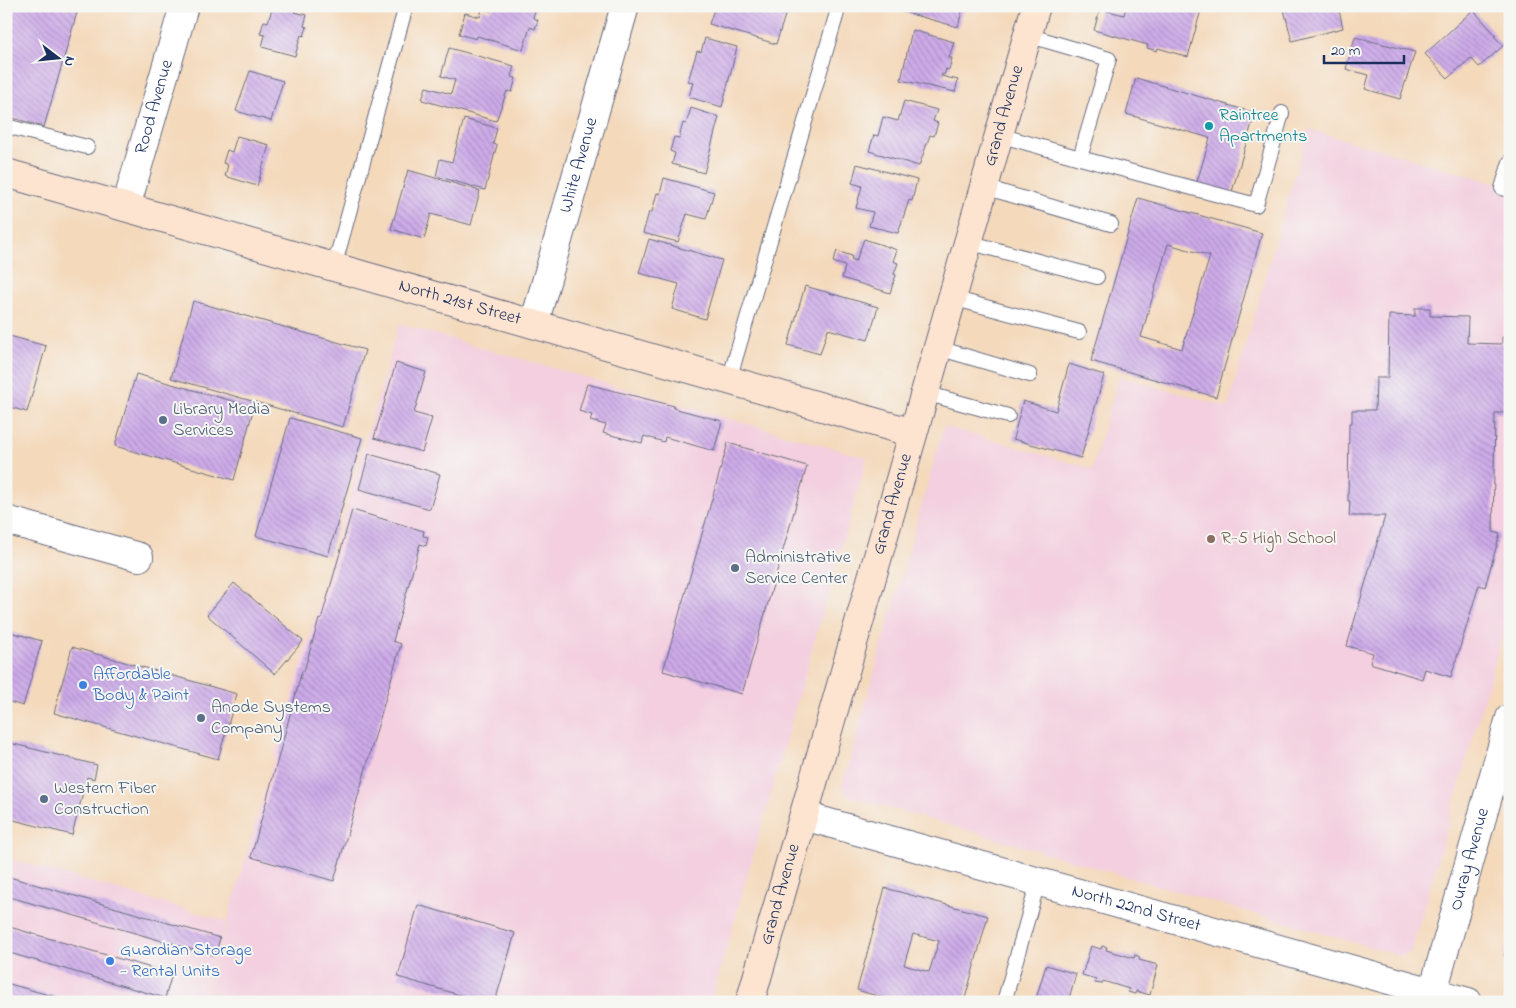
<svg xmlns="http://www.w3.org/2000/svg" width="1516" height="1008" font-family="'Indie Flower',sans-serif">
	<style>
		.built { fill: #f3cfdf }
		.building { fill: url(#building-back-hatch); fill-rule: evenodd }
		.lines { fill: none; stroke-linecap: round; stroke-linejoin: round }
		.lane-casing { stroke: #676a7f; stroke-width: 16 }
		.street-casing { stroke: #676a7f; stroke-width: 30 }
		.secondary-casing { stroke: #676a7f; stroke-width: 30 }
		.lane { stroke: #fff; stroke-width: 14 }
		.street { stroke: #fff; stroke-width: 28 }
		.secondary { stroke: #fde4d1; stroke-width: 28 }
		.culture-dot { fill: #0f9aa8; stroke: #f6f6f2; stroke-width: 2 }
		.service-dot { fill: #5c6f8a; stroke: #f6f6f2; stroke-width: 2 }
		.education-dot { fill: #8d6e63; stroke: #f6f6f2; stroke-width: 2 }
		.shop-dot { fill: #3f7fe0; stroke: #f6f6f2; stroke-width: 2 }
		.labels { text-anchor: middle; dominant-baseline: central; stroke-width: 4; stroke-linejoin: round; paint-order: stroke }
		.street-label { font-size: 18px; fill: #1b2f5e; stroke: #f6f6f2 }
		.culture-label { font-size: 18px; fill: #0d838f; stroke: #f6f6f2; text-anchor: start }
		.service-label { font-size: 18px; fill: #4e5e75; stroke: #f6f6f2; text-anchor: start }
		.education-label { font-size: 18px; fill: #785e54; stroke: #f6f6f2; text-anchor: start }
		.shop-label { font-size: 18px; fill: #366cbe; stroke: #f6f6f2; text-anchor: start }
	</style>
	<defs>
		<pattern id="building-back-hatch" width="6" height="6" patternUnits="userSpaceOnUse" patternTransform="scale(1.25)"><rect width="6" height="6" fill="#ceabe9"/><path d="M-1 5l2 2M0 0l6 6M5-1l2 2" fill="none" stroke="#a68cc0"/></pattern>
	</defs>
	<rect width="100%" height="100%" fill="#f6f6f2"/>
	<filter id="ink" filterUnits="userSpaceOnUse"><feTurbulence type="fractalNoise" baseFrequency=".02" numOctaves="2"/><feDisplacementMap in="SourceGraphic" scale="10" xChannelSelector="R" yChannelSelector="G"/><feConvolveMatrix kernelMatrix="1 2 1 2 8 2 1 2 1" color-interpolation-filters="sRGB"/></filter>
	<filter id="wash" filterUnits="userSpaceOnUse"><feTurbulence type="fractalNoise" baseFrequency=".0096" numOctaves="4" result="noise"/><feDisplacementMap in="SourceGraphic" scale="20" xChannelSelector="R" yChannelSelector="G"/><feGaussianBlur stdDeviation="1.12" result="paint"/><feColorMatrix in="noise" values="0 0 0 0 0 0 0 0 0 0 0 0 0 0 0 0 0 1.4 0 .05"/><feComposite in="paint" operator="in"/></filter>
	<g filter="url(#wash)">
		<rect width="100%" height="100%" fill="#f4d9bb"/>
		<g class="built">
			<path d="M1308,129L1510,187V609L1411,953L1407,955L1401,956L848,796L842,786L944,426L1092,469L1119,376L1228,407Z"/>
			<path d="M399,324L867,458L711,1002H204Z"/>
			<path d="M6,858L226,921L203,1002H6Z"/>
		</g>
		<g id="blocks">
			<g class="building">
				<path d="M6,6H72L78,9L44,127L6,116Z"/>
				<path d="M273,6H296L294,12L307,15L304,26L307,27L304,36L301,35L295,56L262,47L265,35L260,34L264,21L268,22Z"/>
				<path d="M493,6H536L533,18L538,20L535,29L530,27L523,50L477,36L476,39L459,34L465,13L480,17L482,9L491,11Z"/>
				<path d="M715,6H788L776,44L709,24Z"/>
				<path d="M897,6H966L964,12L962,11L958,27L896,10Z"/>
				<path d="M1126,6H1202L1188,57L1158,48L1157,51L1147,48L1148,45L1094,30L1100,9L1124,15Z"/>
				<path d="M1283,6H1338L1343,28L1292,41Z"/>
				<path d="M1473,10L1496,35L1494,36L1503,46L1479,67L1471,58L1448,78L1425,54Z"/>
				<path d="M912,30L954,42L949,58H952L949,70L946,69L944,75L942,74L941,76L958,80L955,92L901,80Z"/>
				<path d="M1355,37L1415,52L1400,99L1365,89L1369,75L1346,69Z"/>
				<path d="M705,38L737,47L722,107L689,97L693,82L688,81L697,51L701,52Z"/>
				<path d="M449,48L514,66L511,77L516,78L512,92L507,91L496,121L422,100L426,87L451,94L455,80L441,76Z"/>
				<path d="M250,71L283,81L271,121L236,111Z"/>
				<path d="M1136,78L1255,113L1231,195L1196,185L1210,138L1126,114Z"/>
				<path d="M904,101L937,110L933,121L938,123L934,136L930,135L919,166L869,151L874,135L878,136L883,117L898,121Z"/>
				<path d="M691,108L719,117L704,173L672,164L675,153L670,151L674,137L679,138L683,123L686,124Z"/>
				<path d="M464,119L497,128L493,144L497,145L485,190L436,176L440,159L452,162Z"/>
				<path d="M237,136L269,145L257,186L225,176L228,165L223,163L227,150L232,152Z"/>
				<path d="M857,164L917,180L912,201L909,200L898,233L869,226L873,212L856,208L862,186L852,183Z"/>
				<path d="M408,170L480,191L471,225L431,214L424,239L391,229Z"/>
				<path d="M664,178L714,192L706,219L687,214L678,242L643,233L649,212H652L657,193L660,194Z"/>
				<path d="M1138,198L1262,233L1216,397L1091,361ZM1168,244L1210,256L1182,349L1141,337Z"/>
				<path d="M649,239L722,260L705,319L672,309L679,284L639,273Z"/>
				<path d="M864,239L897,250L893,261L898,263L894,274L896,275L890,293L842,278L845,266L833,262L837,251L852,256L851,259L856,261Z"/>
				<path d="M805,286L878,307L868,340L828,329L820,354L788,345Z"/>
				<path d="M193,301L365,350L343,427L171,378Z"/>
				<path d="M1415,308H1430V316L1468,317L1467,343L1502,344V337H1510V413H1495L1493,532L1500,534L1485,587L1479,585L1451,677L1425,669L1422,679L1370,663L1373,653L1347,646L1385,516H1349L1350,501H1348L1349,423H1352V410H1375L1376,378H1388L1389,315L1415,316Z"/>
				<path d="M6,335L46,346L27,412L6,406Z"/>
				<path d="M396,363L426,372L414,413L432,418L422,452L374,438Z"/>
				<path d="M1069,364L1104,375L1081,458L1013,439L1023,401L1056,411Z"/>
				<path d="M136,374L254,407L234,480L115,446Z"/>
				<path d="M587,384L674,406L673,408L722,421L714,451L665,437L664,442L644,436L642,443L603,433L606,425L590,421L592,415L579,411Z"/>
				<path d="M290,418L362,438L328,556L256,536Z"/>
				<path d="M728,443L807,466L742,694L663,671Z"/>
				<path d="M369,454L440,474L430,509L359,489Z"/>
				<path d="M352,510L424,531L423,536L428,537L426,546L420,544L393,641L401,644L334,881L251,857L302,671H304L319,619L321,620Z"/>
				<path d="M234,583L303,641L275,674L207,615Z"/>
				<path d="M6,631L42,641L23,706L6,701Z"/>
				<path d="M72,647L237,694L218,759L54,713Z"/>
				<path d="M6,742L97,765L94,779L87,777L72,835L6,818Z"/>
				<path d="M6,876L220,938L215,956L6,896Z"/>
				<path d="M885,888L988,916L964,1002H897L857,990ZM913,934L939,941L929,972L904,965Z"/>
				<path d="M418,905L515,933L495,1002H476L477,1000L398,977Z"/>
				<path d="M6,926L172,974L165,998L6,952Z"/>
				<path d="M1509,937H1510V958L1504,956Z"/>
				<path d="M1091,946L1101,949L1102,946L1107,947L1106,950L1134,958L1135,955L1140,957L1139,960L1158,965L1150,995L1136,991L1135,994L1128,992L1129,989L1103,981L1102,984L1095,983L1096,979L1082,975Z"/>
				<path d="M1046,965L1076,974L1068,1002H1035Z"/>
				<path d="M6,983L70,1001V1002H6Z"/>
				<path d="M1156,997L1169,1001V1002H1154Z"/>
				<path d="M1212,998L1223,1001V1002H1211Z"/>
			</g>
		</g>
	</g>
	<g filter="url(#ink)">
		<use href="#blocks" fill-opacity="0" stroke="#676a7f" stroke-width="1"/>
		<g class="lines">
			<defs>
				<g id="lane">
					<path d="M6,126L87,147"/>
					<path d="M999,135L1080,158L1109,59L1027,35"/>
					<path d="M1080,158L1256,205L1282,113"/>
					<path d="M1510,162L1502,188L1510,190"/>
					<path d="M984,187L1111,224"/>
					<path d="M968,242L1097,277"/>
					<path d="M334,267L406,6"/>
					<path d="M952,298L1079,332"/>
					<path d="M938,348L1030,375"/>
					<path d="M729,380L839,6"/>
					<path d="M925,393L1008,416"/>
					<path d="M1004,1002L1038,882"/>
				</g>
				<g id="street">
					<path id="s1" d="M126,207L184,6"/>
					<path id="s2" d="M534,324L625,6"/>
					<path d="M6,520L139,557"/>
					<path id="s3" d="M804,816L1468,1002"/>
					<path id="s4" d="M1430,1002L1510,718"/>
				</g>
				<g id="secondary">
					<path id="s5" d="M6,173L913,433"/>
					<path id="s6" d="M750,1002L1036,6"/>
				</g>
			</defs>
			<use href="#lane" class="lane-casing"/>
			<use href="#street" class="street-casing"/>
			<use href="#secondary" class="secondary-casing"/>
			<use href="#lane" class="lane"/>
			<use href="#street" class="street"/>
			<use href="#secondary" class="secondary"/>
		</g>
	</g>
	<circle class="culture-dot" cx="1209" cy="126" r="5"/>
	<g class="service-dot">
		<circle cx="163" cy="420" r="5"/>
		<circle cx="735" cy="568" r="5"/>
		<circle cx="201" cy="718" r="5"/>
		<circle cx="44" cy="799" r="5"/>
	</g>
	<circle class="education-dot" cx="1211" cy="539" r="5"/>
	<g class="shop-dot">
		<circle cx="83" cy="685" r="5"/>
		<circle cx="110" cy="961" r="5"/>
	</g>
	<g class="labels">
		<g class="street-label">
			<text stroke="none"><textPath href="#s1" startOffset="104">Rood Avenue</textPath></text>
			<text stroke="none"><textPath href="#s6" startOffset="922">Grand Avenue</textPath></text>
			<text stroke="none"><textPath href="#s2" startOffset="165">White Avenue</textPath></text>
			<text stroke="none"><textPath href="#s5" startOffset="472">North 21st Street</textPath></text>
			<text stroke="none"><textPath href="#s6" startOffset="518">Grand Avenue</textPath></text>
			<text stroke="none"><textPath href="#s4" startOffset="148">Ouray Avenue</textPath></text>
			<text stroke="none"><textPath href="#s6" startOffset="112">Grand Avenue</textPath></text>
			<text stroke="none"><textPath href="#s3" startOffset="345">North 22nd Street</textPath></text>
		</g>
		<g class="culture-label">
			<text x="1219" y="116">Raintree<tspan x="1219" dy="21">Apartments</tspan></text>
		</g>
		<g class="service-label">
			<text x="173" y="410">Library Media<tspan x="173" dy="21">Services</tspan></text>
			<text x="745" y="558">Administrative<tspan x="745" dy="21">Service Center</tspan></text>
			<text x="211" y="708">Anode Systems<tspan x="211" dy="21">Company</tspan></text>
			<text x="54" y="789">Western Fiber<tspan x="54" dy="21">Construction</tspan></text>
		</g>
		<g class="education-label">
			<text x="1221" y="539">R-5 High School</text>
		</g>
		<g class="shop-label">
			<text x="93" y="675">Affordable<tspan x="93" dy="21">Body &amp; Paint</tspan></text>
			<text x="120" y="951">Guardian Storage<tspan x="120" dy="21">- Rental Units</tspan></text>
		</g>
	</g>
	<rect width="1516" height="1008" fill="none" stroke="#f6f6f2" stroke-width="25"/>
	<g transform="translate(58 58) rotate(106)" stroke="#f6f6f2" stroke-width="4" paint-order="stroke">
	<path d="M0-4L9 19L0 12L-9 19Z" fill="#1b2f5e"/>
	<text y="-8" font-size="14" font-weight="bold" text-anchor="middle" fill="#1b2f5e">N</text>
	</g>
	<path d="M1324 55v8h80v-8" fill="none" stroke="#1b2f5e" stroke-width="2.5"/>
	<text x="1331" y="55" font-size="15" fill="#1b2f5e" stroke="#f6f6f2" stroke-width="4" paint-order="stroke">20 m</text>
</svg>
